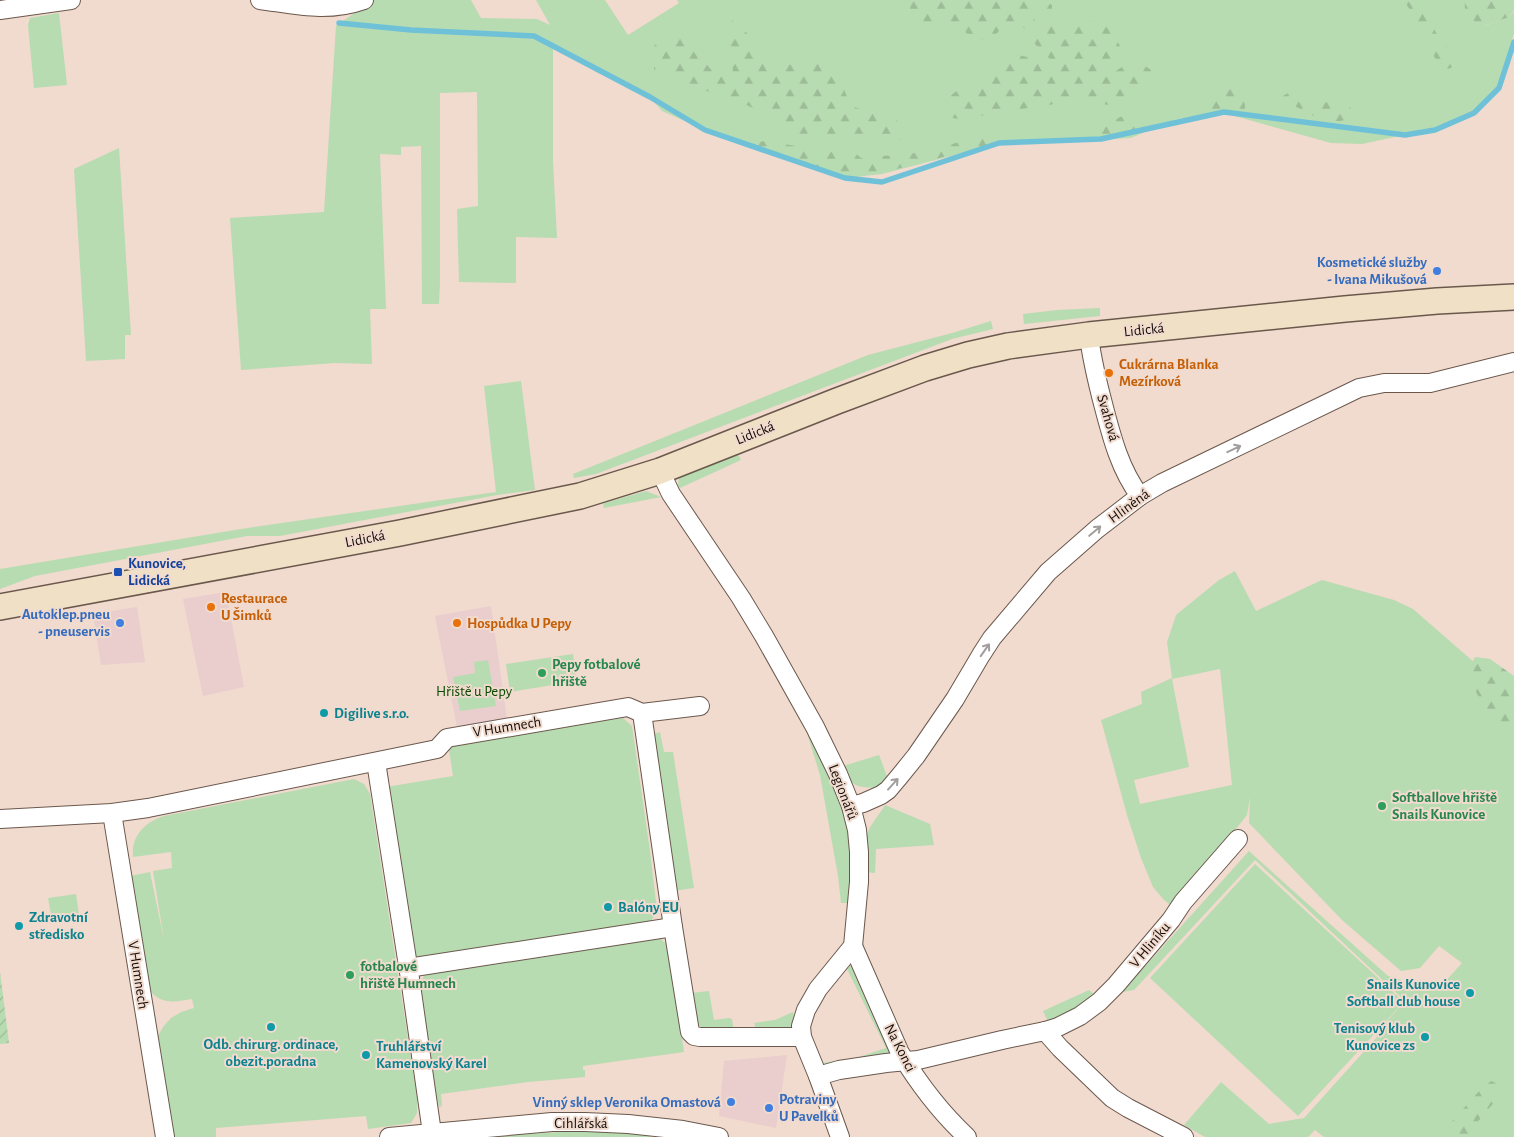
<svg xmlns="http://www.w3.org/2000/svg" width="1514" height="1137" font-family="'Alegreya Sans',sans-serif">
	<style>
		.commercial { fill: #e9cecd }
		.green { fill: #b7dcb1; fill-rule: evenodd }
		.forest { fill: url(#forest-firs) }
		.garden { fill: url(#garden-furrows) }
		.lines { fill: none; stroke-linecap: round; stroke-linejoin: round }
		.stream { stroke: #6fc1d8; stroke-width: 5.5 }
		.minor-casing { stroke: #6b584d; stroke-width: 20 }
		.secondary-casing { stroke: #6b584d; stroke-width: 28 }
		.minor { stroke: #fff; stroke-width: 18 }
		.secondary { stroke: #f0e1c6; stroke-width: 25 }
		.oneway { stroke: #a19e9d }
		.shop-dot { fill: #3f7fe0; stroke: #f1dace; stroke-width: 2 }
		.food-dot { fill: #e8710a; stroke: #f1dace; stroke-width: 2 }
		.transit-dot { fill: #1a4fb4; stroke: #f1dace; stroke-width: 2 }
		.leisure-dot { fill: #2e9e5b; stroke: #f1dace; stroke-width: 2 }
		.culture-dot { fill: #0f9aa8; stroke: #f1dace; stroke-width: 2 }
		.labels { text-anchor: middle; dominant-baseline: central; stroke-width: 4; stroke-linejoin: round; paint-order: stroke }
		.shop-label { font-size: 15px; font-weight: bold; fill: #366cbe; stroke: #f1dace; text-anchor: end }
		.street-label { font-size: 15px; fill: #140d09; stroke: #f1dace }
		.food-label { font-size: 15px; font-weight: bold; fill: #c56008; stroke: #f1dace; text-anchor: start }
		.transit-label { font-size: 15px; font-weight: bold; fill: #164399; stroke: #f1dace; text-anchor: start }
		.leisure-label { font-size: 15px; font-weight: bold; fill: #27864d; stroke: #f1dace; text-anchor: start }
		.park-label { font-size: 15px; fill: #094900; stroke: #f1dace }
		.culture-label { font-size: 15px; font-weight: bold; fill: #0d838f; stroke: #f1dace; text-anchor: start }
	</style>
	<defs>
		<pattern id="forest-firs" width="22" height="20" patternUnits="userSpaceOnUse" patternTransform="scale(1.25)"><rect width="22" height="20" fill="#b7dcb1"/><path d="M5 1l3.5 6h-7zM16 11l3.5 6h-7z" fill="#9cbc97"/></pattern>
		<pattern id="garden-furrows" width="10" height="10" patternUnits="userSpaceOnUse" patternTransform="scale(1.25)"><rect width="10" height="10" fill="#b7dcb1"/><path d="M-1 1l2-2M0 10L10 0M9 11l2-2" fill="none" stroke="#9cbc97"/></pattern>
	</defs>
	<rect width="100%" height="100%" fill="#f1dace"/>
	<g class="commercial">
		<path d="M226,592L244,687L203,696L183,599Z"/>
		<path d="M491,606L507,719L457,727L435,616Z"/>
		<path d="M137,607L145,662L101,665L93,614Z"/>
		<path d="M787,1055L776,1128L719,1116L724,1061Z"/>
	</g>
	<g class="green">
		<path d="M373,0H471L481,18L537,19L550,25L536,0H605L628,35L679,3L677,0H1466L1485,26L1510,16L1514,11V33L1503,74L1495,93L1477,111L1437,128L1362,144L1331,143L1224,113L1178,119L1130,138L1001,143L882,174L846,178L705,130L662,111L650,97L598,73L570,55L553,47V162L557,238L516,237V283L459,282L457,209L478,206L477,92L440,93V283L439,304H422L421,146L401,147V155L380,154L386,309H370L372,364L335,363L241,370L230,218L324,212L336,26Z"/>
		<path d="M59,13L67,85L34,88L28,25L30,18Z"/>
		<path d="M119,148L131,335H125V359L86,361L74,169Z"/>
		<path d="M1100,308V316L1024,324L1023,314L1057,310Z"/>
		<path d="M991,321L993,329L952,339L596,474L574,478L573,474L868,355L952,333Z"/>
		<path d="M521,381L535,490L497,495L280,536H247L35,576L0,589V569L241,529L496,492L484,386Z"/>
		<path d="M737,453L741,460L680,488L678,486L679,478L687,472Z"/>
		<path d="M646,491L661,497L604,508L603,505L604,503Z"/>
		<path d="M1235,571L1256,611L1311,585L1322,580L1394,600L1413,609L1514,697V1137H1324L1315,1130L1308,1137H1205L1184,1125L1221,1082L1269,1124L1304,1118L1377,1037L1376,1034L1405,1001L1255,860L1134,990L1122,992L1249,851L1388,976L1402,980V984L1419,982L1443,984L1462,963L1439,946L1420,968L1401,971L1342,920L1249,823L1250,797L1247,815L1173,907L1164,900L1153,887L1141,858L1127,815L1101,720L1142,704L1141,692L1172,678L1167,642L1176,615L1219,580ZM1220,669L1232,785L1140,804L1134,780L1189,767L1172,679Z"/>
		<path d="M573,654L577,681L510,692L506,664Z"/>
		<path d="M488,660L496,706L460,711L453,677L475,673L474,662Z"/>
		<path d="M623,718L632,726L650,851L657,911L651,921L636,925L420,958L412,954L386,787L453,776L448,744Z"/>
		<path d="M660,732L664,752H673L694,888L673,891L653,734Z"/>
		<path d="M810,735C825,765 842,795 848,829C853,853 850,878 849,903H841L838,876L820,775L808,736Z"/>
		<path d="M879,755L888,779C886,781 884,783 882,785C875,789 860,788 854,784C848,780 845,772 843,766Z"/>
		<path d="M354,779L364,784L370,794L417,1097V1113L411,1123L368,1129L366,1116L216,1128V1137H171L154,1043L163,1027L171,1018L181,1012L194,1008L192,999C179,1001 164,1005 153,994C150,991 148,984 147,980L130,876L150,872L164,940L153,871L172,868L171,852L133,857C131,836 145,822 164,816Z"/>
		<path d="M885,805L930,824L934,845L876,849L875,873L865,872C865,859 863,844 868,832C872,822 880,814 885,805Z"/>
		<path d="M1255,864L1404,1002L1298,1116L1150,978Z"/>
		<path d="M76,894L79,915L52,920L48,898Z"/>
		<path d="M658,936L669,947L684,1052L583,1066V1070H585V1077L528,1082L441,1094L442,1106L439,1107L438,1101H434L420,1010V984L424,976L430,971Z"/>
		<path d="M850,966L855,967L892,1050L890,1055L823,1067L822,1063L856,1058L886,1048L847,969Z"/>
		<path d="M1089,990L1095,995L1077,1008L1048,1022L1043,1011Z"/>
		<path d="M709,991L714,1020L729,1018L732,1019L734,1031L701,1030L696,1025L691,993Z"/>
		<path d="M793,1012L795,1024L789,1028L756,1029L754,1023L775,1020Z"/>
		<path d="M588,1130L639,1133L652,1137H484Z"/>
	</g>
	<g class="forest">
		<path d="M896,0H1044L1052,5V11L1049,15C1041,17 1035,11 1028,12L1035,19L1033,24L1027,29L1013,24L1005,25L989,41L972,37L965,32L958,33L949,30L939,22H934L928,25L910,13V7L898,3Z"/>
		<path d="M1403,0H1416L1424,10L1440,40L1454,53L1457,61L1455,66L1448,69C1431,60 1430,46 1422,30C1416,20 1410,9 1403,0Z"/>
		<path d="M1465,0H1514V10L1509,17L1484,26C1471,20 1463,16 1465,0Z"/>
		<path d="M732,20L747,33L750,40L764,58L784,65L819,62L841,74L845,92L851,106L875,114L884,112L899,122L907,131L904,139L894,141L878,136H832L797,134L768,116L737,100L700,89L654,69V46L666,34L688,36L691,49L713,71L722,77L733,71L731,60L724,38Z"/>
		<path d="M1087,21C1109,25 1109,25 1120,46L1113,58L1096,72H1114L1135,59L1151,70L1152,78L1143,92L1110,105L1075,101L988,114L966,120L945,117L949,97L959,89L975,87L986,84L1006,58L1019,55L1055,64L1031,40L1044,24L1061,22L1073,40V29Z"/>
		<path d="M1223,87C1226,87 1232,86 1235,87C1244,91 1247,109 1244,117L1227,112L1193,115L1192,110L1204,103L1216,90Z"/>
		<path d="M1288,93L1317,99L1324,102L1344,104L1350,106L1352,114C1337,134 1298,108 1282,98L1283,96Z"/>
		<path d="M1125,115C1132,118 1137,119 1140,126L1138,135L1130,138L1063,140C1062,137 1062,135 1064,132C1068,132 1071,134 1075,135C1093,136 1109,121 1125,115Z"/>
		<path d="M972,138H984L987,141L986,146L885,172L845,178L745,143L766,141L808,148L824,155L839,148L854,152L861,158L926,152Z"/>
		<path d="M1475,657L1490,659L1514,676V733L1505,732L1496,728L1471,683L1468,670Z"/>
		<path d="M1491,1081L1501,1085L1502,1093L1469,1132L1472,1137H1438L1480,1090Z"/>
	</g>
	<path class="garden" d="M0,972L9,1043L0,1044Z"/>
	<g class="lines">
		<path class="stream" d="M339,23L411,30L534,36L650,97L705,130L845,178L882,182L999,143L1101,139L1224,112L1405,135L1435,130L1474,113L1499,88L1514,42"/>
		<defs>
			<g id="minor">
				<path d="M260,0C297,5 327,13 364,0"/>
				<path d="M0,10L71,0"/>
				<path d="M1089,335C1091,356 1096,376 1101,396C1110,430 1118,467 1140,496"/>
				<path d="M660,471L671,494L741,598L764,636L815,727L838,774L851,806L857,830L859,852V882L853,946L818,989L806,1010L801,1026L802,1037L818,1076L840,1137"/>
				<path d="M642,713L673,927L690,1032L694,1036L700,1037H802"/>
				<path d="M376,762L411,985L432,1133"/>
				<path d="M851,806L863,803L881,795L888,790L899,777L916,756L955,699L981,655L992,638L1048,572L1097,529L1140,496L1162,483L1359,388L1384,383H1430L1514,362"/>
				<path d="M112,813L165,1137"/>
				<path d="M0,819L112,813L148,808L437,749L447,738L628,707L642,713L700,706"/>
				<path d="M853,946L900,1053C919,1084 940,1112 967,1137"/>
				<path d="M408,968L673,927"/>
				<path d="M1045,1031L1060,1048L1112,1098L1128,1108L1184,1137"/>
				<path d="M818,1076L839,1070L886,1063L918,1060L1002,1040L1045,1031L1058,1027L1080,1016L1099,1002L1116,985L1171,920L1183,902L1238,839"/>
				<path d="M389,1137L552,1122H585L628,1124L683,1130L719,1137"/>
			</g>
			<path id="secondary" d="M0,607L400,533L580,496L660,471L837,401L925,368L968,355L1008,346L1089,335L1345,309L1437,301L1514,297"/>
		</defs>
		<use href="#minor" class="minor-casing"/>
		<use href="#secondary" class="secondary-casing"/>
		<use href="#minor" class="minor"/>
		<use href="#secondary" class="secondary"/>
	</g>
	<defs><path id="oneway-shaft" d="M-6 0H5M1.5-3L5.5 0L1.5 3" fill="none" stroke-width="1.6" stroke-linecap="round" stroke-linejoin="round" transform="scale(1.25)"/></defs>
	<g class="oneway">
		<use href="#oneway-shaft" transform="translate(1234 449) rotate(-25)"/>
		<use href="#oneway-shaft" transform="translate(1095 531) rotate(-40)"/>
		<use href="#oneway-shaft" transform="translate(985 650) rotate(-55)"/>
		<use href="#oneway-shaft" transform="translate(893 784) rotate(-48)"/>
	</g>
	<g class="shop-dot">
		<circle cx="1437" cy="271" r="5"/>
		<circle cx="120" cy="623" r="5"/>
		<circle cx="731" cy="1102" r="5"/>
		<circle cx="769" cy="1108" r="5"/>
	</g>
	<g class="food-dot">
		<circle cx="1109" cy="373" r="5"/>
		<circle cx="211" cy="607" r="5"/>
		<circle cx="457" cy="623" r="5"/>
	</g>
	<rect class="transit-dot" x="113" y="567" width="10" height="10" rx="2.5"/>
	<g class="leisure-dot">
		<circle cx="542" cy="673" r="5"/>
		<circle cx="1382" cy="806" r="5"/>
		<circle cx="350" cy="975" r="5"/>
	</g>
	<g class="culture-dot">
		<circle cx="324" cy="713" r="5"/>
		<circle cx="608" cy="907" r="5"/>
		<circle cx="19" cy="926" r="5"/>
		<circle cx="1470" cy="993" r="5"/>
		<circle cx="271" cy="1027" r="5"/>
		<circle cx="1425" cy="1037" r="5"/>
		<circle cx="366" cy="1055" r="5"/>
	</g>
	<g class="labels">
		<g class="shop-label">
			<text x="1427" y="262">Kosmetické služby<tspan x="1427" dy="17">- Ivana Mikušová</tspan></text>
			<text x="110" y="614">Autoklep.pneu<tspan x="110" dy="17">- pneuservis</tspan></text>
			<text x="779" y="1099" text-anchor="start">Potraviny<tspan x="779" dy="17">U Pavelků</tspan></text>
			<text x="721" y="1102">Vinný sklep Veronika Omastová</text>
		</g>
		<g class="street-label">
			<text transform="translate(1144 330) rotate(-6)">Lidická</text>
			<text transform="translate(1108 418) rotate(74)">Svahová</text>
			<text transform="translate(755 433) rotate(-22)">Lidická</text>
			<text transform="translate(1129 506) rotate(-36)">Hliněná</text>
			<text transform="translate(365 539) rotate(-11)">Lidická</text>
			<text transform="translate(507 727) rotate(-9)">V Humnech</text>
			<text transform="translate(843 792) rotate(69)">Legionářů</text>
			<text transform="translate(1150 945) rotate(-50)">V Hliníku</text>
			<text transform="translate(138 975) rotate(81)">V Humnech</text>
			<text transform="translate(900 1048) rotate(63)">Na Konci</text>
			<text x="581" y="1123">Cihlářská</text>
		</g>
		<g class="food-label">
			<text x="1119" y="364">Cukrárna Blanka<tspan x="1119" dy="17">Mezírková</tspan></text>
			<text x="221" y="598">Restaurace<tspan x="221" dy="17">U Šimků</tspan></text>
			<text x="467" y="623">Hospůdka U Pepy</text>
		</g>
		<g class="transit-label">
			<text x="128" y="563">Kunovice,<tspan x="128" dy="17">Lidická</tspan></text>
		</g>
		<g class="leisure-label">
			<text x="552" y="664">Pepy fotbalové<tspan x="552" dy="17">hřiště</tspan></text>
			<text x="1392" y="797">Softballove hřiště<tspan x="1392" dy="17">Snails Kunovice</tspan></text>
			<text x="360" y="966">fotbalové<tspan x="360" dy="17">hřiště Humnech</tspan></text>
		</g>
		<g class="park-label">
			<text x="474" y="691">Hřiště u Pepy</text>
		</g>
		<g class="culture-label">
			<text x="334" y="713">Digilive s.r.o.</text>
			<text x="618" y="907">Balóny EU</text>
			<text x="29" y="917">Zdravotní<tspan x="29" dy="17">středisko</tspan></text>
			<text x="1460" y="984" text-anchor="end">Snails Kunovice<tspan x="1460" dy="17">Softball club house</tspan></text>
			<text x="1415" y="1028" text-anchor="end">Tenisový klub<tspan x="1415" dy="17">Kunovice zs</tspan></text>
			<text x="271" y="1044" text-anchor="middle">Odb. chirurg. ordinace,<tspan x="271" dy="17">obezit.poradna</tspan></text>
			<text x="376" y="1046">Truhlářství<tspan x="376" dy="17">Kamenovský Karel</tspan></text>
		</g>
	</g>
</svg>
